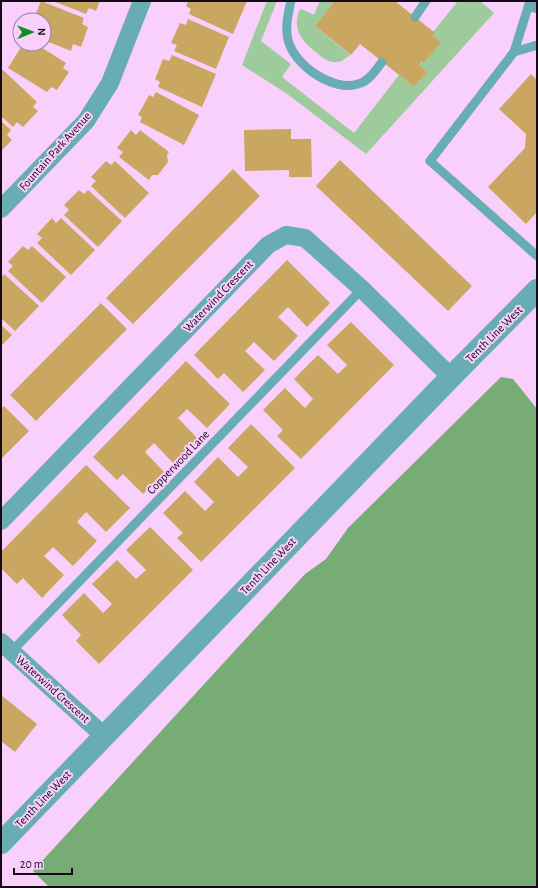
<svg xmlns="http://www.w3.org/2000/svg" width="538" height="888" font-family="'Alegreya Sans',sans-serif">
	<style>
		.green { fill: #9ecb9c }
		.forest { fill: #77ac75 }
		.building { fill: #caa761 }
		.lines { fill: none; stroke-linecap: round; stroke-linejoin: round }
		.service { stroke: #67adb3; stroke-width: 9 }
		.minor { stroke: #67adb3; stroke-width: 18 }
		.tertiary { stroke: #67adb3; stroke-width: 22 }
		.labels { text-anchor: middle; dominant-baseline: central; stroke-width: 4; stroke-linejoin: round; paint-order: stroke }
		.street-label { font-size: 12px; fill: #170918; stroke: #f9cffc }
	</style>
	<rect width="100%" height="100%" fill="#f9cffc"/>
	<g class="green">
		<path d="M267,1H277L261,41L291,64L282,77L354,133L399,75L414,87L427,72L419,65L441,42L433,36V32L458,1H480L494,13L366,154L286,93L242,65Z"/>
		<path d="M320,1H335L315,26L350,55C346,58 342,62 337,62C329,63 323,58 317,53C303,42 292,30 299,11L301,9L314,15Z"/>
	</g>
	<path class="forest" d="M501,377L513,379L537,409V887H49L33,871L305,574L326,559L348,528Z"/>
	<g class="building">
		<path d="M41,1L84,18L82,24L88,27L81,47L73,44L71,51L44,40V20H33Z"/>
		<path d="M53,1H100L96,11L89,8L86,14Z"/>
		<path d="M188,1H247L233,34L189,14L191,9L186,6Z"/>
		<path d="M335,1H395L435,33L433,36L441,42L424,63L422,61L419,65L427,72L414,87L360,44L351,55L315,26Z"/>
		<path d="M188,19L229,37L216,69L174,51L177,45L171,43L180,23L186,25Z"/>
		<path d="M23,44H36L66,63L63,68L69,72L57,90L51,87L47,92L8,68Z"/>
		<path d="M172,55L216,74L202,107L158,87L160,82L155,79L163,59L169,61Z"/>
		<path d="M3,70L37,102L33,107L38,111L23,127L17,122L13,127L1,116V72Z"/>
		<path d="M531,74L537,80V212L526,224L488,187L525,148L526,134L499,109Z"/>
		<path d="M156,92L199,115L184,145L140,122L142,117L138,115L149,95L153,97Z"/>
		<path d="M1,121L11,130L7,135L12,140L1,151Z"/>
		<path d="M291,129V139H311L312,177H289V170L245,171L244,130Z"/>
		<path d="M131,130L136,135L140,130L169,152L167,155L168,162L158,175H152L149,180L119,157L123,152L117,148Z"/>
		<path d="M340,160L472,286L448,311L316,186Z"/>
		<path d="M106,161L111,165L115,161L149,193L125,218L91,186L96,181L91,177Z"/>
		<path d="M233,169L260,196L133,324L106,298Z"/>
		<path d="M79,190L84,194L88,190L122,221L98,247L64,215L69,210L64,205Z"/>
		<path d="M52,218L56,223L61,218L95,250L71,275L37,243L42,238L37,234Z"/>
		<path d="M23,246L28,250L32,246L66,277L42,303L8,271L13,266L8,262Z"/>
		<path d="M287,260L330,303L307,327L288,307L278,317L298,336L274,361L254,342L245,351L265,370L243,392L224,373L218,379L194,355Z"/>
		<path d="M4,274L39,306L15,331L1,318V278Z"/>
		<path d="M101,303L127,329L36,421L10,395Z"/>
		<path d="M351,322L394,365L301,459L277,436L283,430L263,410L285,388L305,408L313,399L294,379L318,355L338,374L347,365L327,345Z"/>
		<path d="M1,325L12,335L1,346Z"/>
		<path d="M186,361L230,404L207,428L187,409L178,418L197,438L173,463L154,443L145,452L164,472L143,494L123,474L117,480L93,457Z"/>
		<path d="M4,406L29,431L1,459V409Z"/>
		<path d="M251,424L295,468L201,562L177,538L183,533L163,513L185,491L205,511L214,502L194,482L218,457L238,477L248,467L228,448Z"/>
		<path d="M86,465L130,508L106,532L86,512L77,522L97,541L73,566L53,547L44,556L64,575L42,598L23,578L17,584L1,568V552Z"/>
		<path d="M150,527L193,570L99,664L76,641L81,635L62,615L84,593L103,613L112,604L92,584L117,560L136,579L146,570L126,550Z"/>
		<path d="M1,695L37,724L15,752L1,741Z"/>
	</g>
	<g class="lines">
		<g class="service">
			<path d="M291,1C288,14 285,27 288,40C294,65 333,92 358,84C369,81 376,70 382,62"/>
			<path d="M530,1L514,52L537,45"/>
			<path d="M415,17L426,1"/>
			<path d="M514,52L430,161L537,256"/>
			<path d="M12,651L362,289"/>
		</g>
		<g class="minor">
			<path d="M1,209L86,121L110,83L142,1"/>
			<path d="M1,521L268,245L286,235L305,238L362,289L451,377"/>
			<path d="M1,642L104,736"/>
		</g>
		<g class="tertiary">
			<path d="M536,1L537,2"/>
			<path d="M1,843L451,377L537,290"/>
		</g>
	</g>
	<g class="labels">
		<g class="street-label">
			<text transform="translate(55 151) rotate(-48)">Fountain Park Avenue</text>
			<text transform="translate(218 296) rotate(-46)">Waterwind Crescent</text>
			<text transform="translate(494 334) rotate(-45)">Tenth Line West</text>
			<text transform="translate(178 462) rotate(-46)">Copperwood Lane</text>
			<text transform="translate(268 566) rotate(-46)">Tenth Line West</text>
			<text transform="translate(53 689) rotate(42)">Waterwind Crescent</text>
			<text transform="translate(43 799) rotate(-46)">Tenth Line West</text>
		</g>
	</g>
	<rect width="538" height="888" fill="none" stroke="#170918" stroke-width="4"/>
	<g transform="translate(32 32) rotate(89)"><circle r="19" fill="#f9cffc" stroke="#9f80a1"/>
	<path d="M0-3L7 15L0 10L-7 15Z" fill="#118f1d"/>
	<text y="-6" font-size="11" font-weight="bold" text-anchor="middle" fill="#170918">N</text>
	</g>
	<path d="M14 868v6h58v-6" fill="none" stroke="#170918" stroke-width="2"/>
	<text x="20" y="868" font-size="12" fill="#170918" stroke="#f9cffc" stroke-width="3" paint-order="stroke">20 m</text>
</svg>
